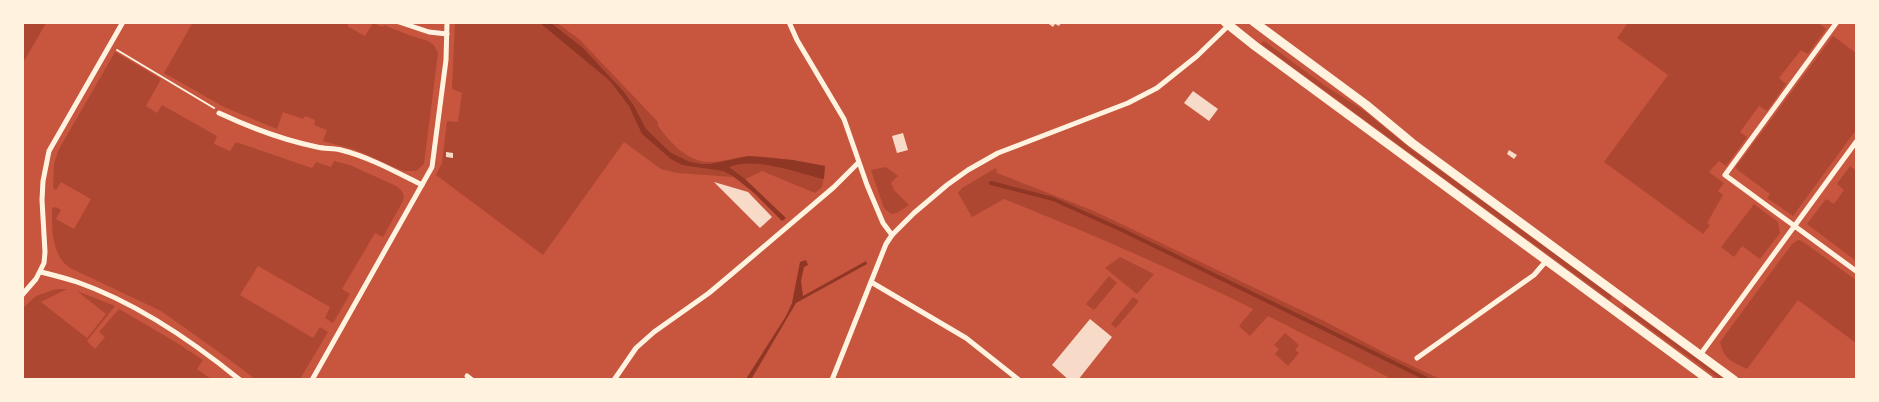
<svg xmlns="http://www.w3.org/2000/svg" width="1879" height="402" font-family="'Crimson Pro',serif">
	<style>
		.green { fill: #ae4732 }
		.water { fill: #8f3625 }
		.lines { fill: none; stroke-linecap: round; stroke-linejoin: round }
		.stream { stroke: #8f3625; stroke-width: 4 }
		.building { fill: #f7dbc8 }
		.path { stroke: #fff3e0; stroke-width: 2 }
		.minor { stroke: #fff3e0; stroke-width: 5 }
		.primary { stroke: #fff3e0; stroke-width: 9 }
	</style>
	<rect width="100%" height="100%" fill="#c8553d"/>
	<g class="green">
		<path d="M23,22L46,23L23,63L22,23Z"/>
		<path d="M193,22L349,23L347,26L365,36L373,23L383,27L384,25L409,35L428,41L434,45L438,53L424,164L416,171H403L356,150L323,141L327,130L314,125L315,120L305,116L303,119L283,112L277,129L224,107L164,73Z"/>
		<path d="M455,22L557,23L579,39L658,122V126C671,143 687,162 710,162C723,162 736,157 749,156C774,156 800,162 825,166L822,187L815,193L762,171L746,179L743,183L733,177L677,173L661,169L624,142L543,255L436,175L442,163L447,121L458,122L462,93L452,89Z"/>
		<path d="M1821,23L1820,24L1826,29L1808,54L1801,50L1779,78L1786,84L1767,111L1759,106L1740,132L1747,137L1726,166L1719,161L1709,172L1724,183L1718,191L1723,195L1707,223L1710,225L1703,234L1604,162L1668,75L1617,38L1628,23Z"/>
		<path d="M1833,36L1856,53V130L1793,216L1767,198L1770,194L1735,168Z"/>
		<path d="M1264,41L1324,85L1363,110L1411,149L1612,296L1610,300L1261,44Z"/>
		<path d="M115,52L161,79L146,106L157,113L162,105L217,136L214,144L230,151L236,142L312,168L316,162L331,167L334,161L350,165L396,186C402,190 405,194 403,201L383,237L375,233L342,289L350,294L333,323L325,318L330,307L258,266L240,295L313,338L320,327L328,332L300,379H255L230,360L161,311L70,268C51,255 52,229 52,208L56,207L61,210L56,219L74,229L91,199L61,182L56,190L53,188L54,163L59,149Z"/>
		<path d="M1850,166L1856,171V261L1807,224L1826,199L1834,204L1844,190L1837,184Z"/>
		<path d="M886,167L898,176L891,183L894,190L909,205L897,213L891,214L884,208L871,170Z"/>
		<path d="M996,168L997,173L1094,211L1324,321L1389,355L1440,379H1387L1388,377L1268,316L1250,336L1239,326L1253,309C1171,268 1088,233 1004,199L972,217L958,193L962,188Z"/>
		<path d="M1754,204L1778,222L1780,233L1760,259L1742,246L1734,257L1721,247Z"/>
		<path d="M1798,240L1802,241L1856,280V343L1798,300L1747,369C1731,361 1724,360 1720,342L1792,244Z"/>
		<path d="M1120,257L1154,274L1137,294L1105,268Z"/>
		<path d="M1109,276L1117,283L1094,310L1086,304Z"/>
		<path d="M56,289H67L41,302L87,338L106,314L77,291L115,306L87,341L95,349L105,337L99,332L119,309L174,341L203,360L197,369L211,379H23V308L36,296Z"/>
		<path d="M1133,297L1139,301L1116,328L1111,324Z"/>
		<path d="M1625,306L1715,372L1725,379H1719L1622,309Z"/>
		<path d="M1285,333L1299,345L1295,350L1299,353L1288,366L1275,354L1279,349L1274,345Z"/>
	</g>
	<g class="water">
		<path d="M540,23H551L583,48L624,92L634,106L646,129L671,153L690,162L701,164H710L749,156L793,160L825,166L824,179C797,173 755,156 729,167L745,179L786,218L782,221L754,193L733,176L723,171L682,165L671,159L642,134L629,106L610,81Z"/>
		<path d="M806,260L808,265L804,267L801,281L803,296L866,261L867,264L796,303L752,378L746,379L786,316L792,303L800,262Z"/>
	</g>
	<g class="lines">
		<path class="stream" d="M991,183L1053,199L1122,230L1429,380"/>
	</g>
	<g class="building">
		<path d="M1046,22H1062L1059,26L1055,24L1053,27Z"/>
		<path d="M1193,91L1218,109L1209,121L1184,103Z"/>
		<path d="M903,133L908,150L897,153L892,136Z"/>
		<path d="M1509,150L1517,155L1514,159L1507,154Z"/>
		<path d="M446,152L453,153V158L446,157Z"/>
		<path d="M714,182L748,192L772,217L760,228Z"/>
		<path d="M1090,319L1112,337L1078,380H1069L1052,365Z"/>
	</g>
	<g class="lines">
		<path class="path" d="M117,50L214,108"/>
		<g class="minor">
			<path d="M399,22L429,32L447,34"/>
			<path d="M789,22L797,40L844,119L867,185L883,223L892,235"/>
			<path d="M1837,22L1725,175L1856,271"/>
			<path d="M219,113C251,128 283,140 317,147C325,149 333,148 341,150C369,157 396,172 422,185"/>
			<path d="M41,272C53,275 65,278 77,282C137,303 191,340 240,380"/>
			<path d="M871,282L966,338L1019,380"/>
			<path d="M22,295L36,279L44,263L45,252L42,200L43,181L49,151L123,22"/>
			<path d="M1700,355L1856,142"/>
			<path d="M1417,358L1534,275L1547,260"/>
			<path d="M467,376L472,380"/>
			<path d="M312,380L432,167L446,60L447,22"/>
			<path d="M614,380L636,348L654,332L709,293L734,272L834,187L858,163"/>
			<path d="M832,380L886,244L892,235L914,213L947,185L968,170L998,153L1128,103L1157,88L1197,56L1229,25"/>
		</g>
		<g class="primary">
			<path d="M1225,22L1255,46L1709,380"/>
			<path d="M1254,22L1365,104L1412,143L1734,380"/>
		</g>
	</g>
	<rect width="1879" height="402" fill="none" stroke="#fff3e0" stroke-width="48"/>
</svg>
